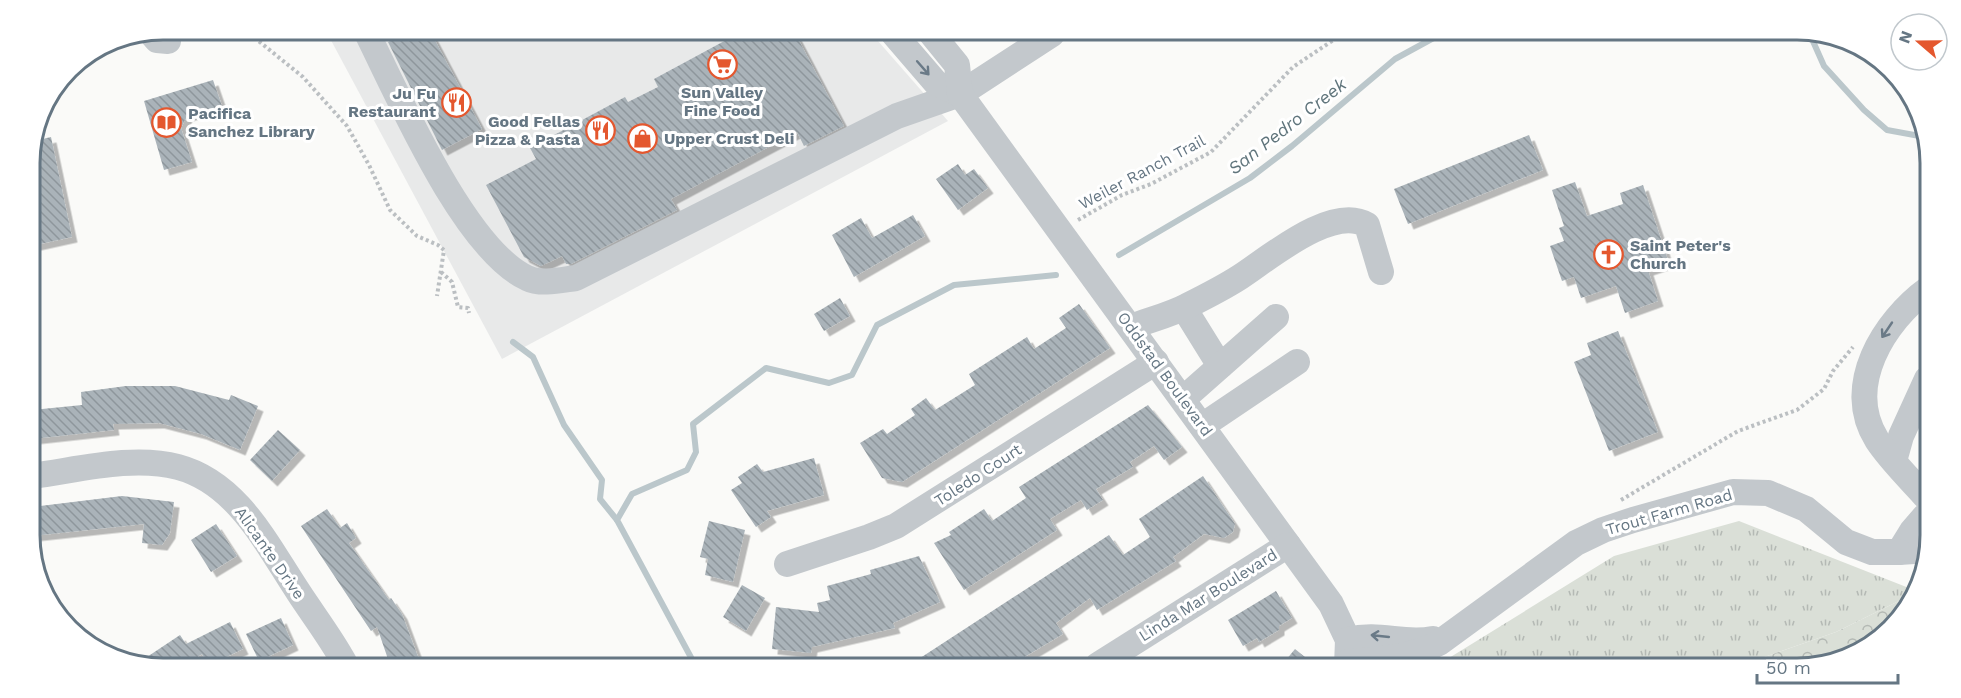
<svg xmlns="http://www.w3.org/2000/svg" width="1961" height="698" font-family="'Work Sans',sans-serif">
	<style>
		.built { fill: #e8e9e9 }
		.grass { fill: url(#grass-tufts) }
		.forest { fill: url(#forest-crowns) }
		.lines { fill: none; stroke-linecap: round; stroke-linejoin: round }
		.stream { stroke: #bbc7cb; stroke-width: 6 }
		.building { fill: url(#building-back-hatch); filter: url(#shadow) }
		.path { stroke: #bbbfc2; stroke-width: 4; stroke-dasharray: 3 3; stroke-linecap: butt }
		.minor { stroke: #c3c8cc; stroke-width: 26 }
		.oneway { stroke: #6a7a87 }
		.labels { text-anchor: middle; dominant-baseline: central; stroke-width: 6; stroke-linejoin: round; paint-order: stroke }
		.poi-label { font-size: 16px; font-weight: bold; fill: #657683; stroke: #fff; text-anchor: start }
		.street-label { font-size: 16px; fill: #657683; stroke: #fff }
		.water-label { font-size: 18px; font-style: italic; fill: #60757c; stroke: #fff }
		.rim { fill: none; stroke: #657683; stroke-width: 3 }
	</style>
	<defs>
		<pattern id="grass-tufts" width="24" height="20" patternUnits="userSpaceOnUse" patternTransform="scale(1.5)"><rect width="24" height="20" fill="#dadfd7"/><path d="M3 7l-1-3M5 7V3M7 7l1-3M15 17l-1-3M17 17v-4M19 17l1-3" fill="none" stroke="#b4b9b4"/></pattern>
		<pattern id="forest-crowns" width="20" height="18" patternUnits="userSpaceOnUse" patternTransform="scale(1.5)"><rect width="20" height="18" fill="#dadfd7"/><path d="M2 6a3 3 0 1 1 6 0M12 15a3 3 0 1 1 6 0" fill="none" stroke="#b4b9b4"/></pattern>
		<pattern id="building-back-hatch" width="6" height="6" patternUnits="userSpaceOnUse" patternTransform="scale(1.5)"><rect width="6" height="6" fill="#aab3b9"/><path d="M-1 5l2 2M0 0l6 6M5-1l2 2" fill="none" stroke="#8e969c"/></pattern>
		<filter id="shadow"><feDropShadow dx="5.5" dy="5.5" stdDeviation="0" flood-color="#0004"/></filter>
	</defs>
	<rect width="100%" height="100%" fill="#fafaf8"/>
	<path class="built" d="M326,31L871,33L948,121L502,359Z"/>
	<path class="grass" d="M1739,521L1914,590L1911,595L1836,632L1736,667L1436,666L1614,556Z"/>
	<path class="forest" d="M1911,595L1878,641L1806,668L1736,667L1836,632Z"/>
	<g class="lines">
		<g class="stream">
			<path d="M1812,39L1824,66L1864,110L1887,130L1925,137"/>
			<path d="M1119,255L1250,178L1292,146L1395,59L1439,35"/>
			<path d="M513,342L533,357L564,425L602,480L600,499L617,520"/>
			<path d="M694,663L617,520L632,494L687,470L696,452L693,424L766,368L829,383L852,375L877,325L954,285L1056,275"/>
		</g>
	</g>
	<g class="building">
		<path d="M409,31H430L482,129L442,150L388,42Z"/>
		<path d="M741,32L795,33L844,126L804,146L797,132L671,199L677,210L571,264H566L562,256L541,266L524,257L486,185L536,159L530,148L625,97L628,102L658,87L654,79Z"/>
		<path d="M213,80L222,106L187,116L181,128L192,162L164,170L144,101Z"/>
		<path d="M1529,135L1543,170L1408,224L1394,189Z"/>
		<path d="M51,137L72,237L31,246L30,155L34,141Z"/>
		<path d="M958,164L965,175L974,169L988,188L958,210L936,179Z"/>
		<path d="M1575,182L1587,216L1623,204L1620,193L1643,185L1669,263L1648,270L1658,301L1625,313L1616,286L1581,298L1574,277L1562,281L1550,246L1564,241L1559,228L1564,226L1552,190Z"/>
		<path d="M913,215L925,236L854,277L832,235L861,218L872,238Z"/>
		<path d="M840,298L850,316L824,331L814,314Z"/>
		<path d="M1079,304L1110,348L902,482L882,478L860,443L883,429L887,434L915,415L911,409L926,398L935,410L975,385L969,374L1027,337L1034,349L1066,328L1059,318Z"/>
		<path d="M1618,331L1658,432L1609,451L1574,362L1591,355L1587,343Z"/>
		<path d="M126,386H175L229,400L231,395L258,406L240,450L201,434L159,423L113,424L114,430L32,439V410L82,405L81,392Z"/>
		<path d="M1148,405L1182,447L1164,460L1154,446L1130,462L1133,467L1096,489L1103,500L1087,510L1081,500L1050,519L1057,530L964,590L934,543L951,535L949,532L984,509L992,521L1026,498L1019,487Z"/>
		<path d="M278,430L300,450L272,481L250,460Z"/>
		<path d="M814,458L824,495L767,511L771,517L756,527L731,490L742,483L738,477L757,464L763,472Z"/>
		<path d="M1203,476L1235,524L1233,532L1224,538L1204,534L1173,557L1176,561L1097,610L1090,598L1056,623L1063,634L1011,665L911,664L1109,535L1123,555L1150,537L1139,519Z"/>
		<path d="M122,496L174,502L170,533L162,545L142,543L144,524L32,536V507Z"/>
		<path d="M327,509L340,528L347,523L356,538L349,543L389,600L391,598L402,614L420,662H389L377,627L371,631L301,526Z"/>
		<path d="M709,521L745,530L733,582L705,575L708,559L700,557Z"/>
		<path d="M216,524L237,556L211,572L191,540Z"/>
		<path d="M919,556L940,602L893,623L895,628L812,647L811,653L772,649L776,607L819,612L817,603L830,600L827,586L871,574L870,570Z"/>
		<path d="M742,585L765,598L746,631L723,617Z"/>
		<path d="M1276,591L1292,618L1279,626V630L1259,642L1257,638L1243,646L1228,620Z"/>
		<path d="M281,618L293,645L259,661L246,634Z"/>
		<path d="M230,622L243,649L218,661H206L202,654L191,661H141L180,635L186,644Z"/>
		<path d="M1295,649L1316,666H1281Z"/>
	</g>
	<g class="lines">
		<g class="path">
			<path d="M245,30L303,77L347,126L369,165L390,210L417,236L438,245L444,250L437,296"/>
			<path d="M1078,220L1122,195L1151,184L1211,152L1293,67L1341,35"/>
			<path d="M441,272L452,282L458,307L468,308L469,313"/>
			<path d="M1621,500L1738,431L1797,410L1824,389L1833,371L1853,347"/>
			<path d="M1799,668L1831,654L1856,649"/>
		</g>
		<g class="minor">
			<path d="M366,31C397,93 464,249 527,278C541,285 561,280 576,278L897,116L960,94L1052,34"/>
			<path d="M151,33L157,40L168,41"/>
			<path d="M893,33L936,83L960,94"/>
			<path d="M931,33L957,65L960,94L1331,604L1348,640L1347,666"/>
			<path d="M1184,308L1220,366"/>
			<path d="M1131,327C1149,320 1170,315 1187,306C1205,297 1223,288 1240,277C1268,259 1332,204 1367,225L1381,272"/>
			<path d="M1183,399L1276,317"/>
			<path d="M1202,426L1297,362"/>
			<path d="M1894,461L1901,436L1927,379"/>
			<path d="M32,476C78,470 132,455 178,467C238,483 267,545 299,593C314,616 331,638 344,662"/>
			<path d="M1925,496C1909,478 1890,460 1877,440C1843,386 1884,321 1928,289"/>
			<path d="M1924,544L1914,551L1899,552L1912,531L1925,516"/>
			<path d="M787,564L869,537L896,526L1156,362"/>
			<path d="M1348,640C1380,632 1403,645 1433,639"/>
			<path d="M1348,662C1381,659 1410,658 1439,643L1576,543L1603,530L1633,520L1733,492L1768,493L1806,509L1846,542L1872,552H1899"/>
			<path d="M1098,665L1288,545"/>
		</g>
	</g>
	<defs><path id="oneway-shaft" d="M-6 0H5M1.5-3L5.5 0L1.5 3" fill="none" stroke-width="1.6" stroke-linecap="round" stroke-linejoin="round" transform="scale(1.5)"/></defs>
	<g class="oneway">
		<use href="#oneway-shaft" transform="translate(923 68) rotate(49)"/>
		<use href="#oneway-shaft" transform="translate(1887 330) rotate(124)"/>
		<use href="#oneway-shaft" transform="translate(1380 636) rotate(-174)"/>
	</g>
	<defs>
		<symbol id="supermarket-ring" viewBox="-11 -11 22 22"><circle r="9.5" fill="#fff" stroke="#e4572e" stroke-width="1.5"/><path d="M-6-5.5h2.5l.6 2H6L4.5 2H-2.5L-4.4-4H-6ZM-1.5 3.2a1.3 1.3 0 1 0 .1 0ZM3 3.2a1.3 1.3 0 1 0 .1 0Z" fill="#e4572e"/></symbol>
		<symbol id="restaurant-ring" viewBox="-11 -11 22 22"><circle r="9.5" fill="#fff" stroke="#e4572e" stroke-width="1.5"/><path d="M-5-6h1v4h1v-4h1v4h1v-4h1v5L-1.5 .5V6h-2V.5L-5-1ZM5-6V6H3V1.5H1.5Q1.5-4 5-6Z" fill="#e4572e"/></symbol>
		<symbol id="library-ring" viewBox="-11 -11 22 22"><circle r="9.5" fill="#fff" stroke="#e4572e" stroke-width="1.5"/><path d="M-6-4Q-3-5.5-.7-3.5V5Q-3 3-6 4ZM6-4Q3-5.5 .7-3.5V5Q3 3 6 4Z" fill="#e4572e"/></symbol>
		<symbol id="shop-ring" viewBox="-11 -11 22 22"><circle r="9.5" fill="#fff" stroke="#e4572e" stroke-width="1.5"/><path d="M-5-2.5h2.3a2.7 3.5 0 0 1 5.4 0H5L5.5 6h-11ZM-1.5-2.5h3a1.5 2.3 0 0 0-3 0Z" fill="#e4572e"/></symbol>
		<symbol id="church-ring" viewBox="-11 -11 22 22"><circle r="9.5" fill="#fff" stroke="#e4572e" stroke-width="1.5"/><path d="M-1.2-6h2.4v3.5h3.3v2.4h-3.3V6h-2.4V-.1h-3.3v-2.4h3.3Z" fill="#e4572e"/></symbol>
	</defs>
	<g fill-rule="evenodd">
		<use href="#supermarket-ring" x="706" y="48" width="33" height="33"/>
		<use href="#restaurant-ring" x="440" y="86" width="33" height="33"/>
		<use href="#library-ring" x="150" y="106" width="33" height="33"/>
		<use href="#restaurant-ring" x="584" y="114" width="33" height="33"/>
		<use href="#shop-ring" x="626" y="122" width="33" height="33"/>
		<use href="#church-ring" x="1592" y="238" width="33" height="33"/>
	</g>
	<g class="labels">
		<g class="poi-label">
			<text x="722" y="92" text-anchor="middle">Sun Valley<tspan x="722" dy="18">Fine Food</tspan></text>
			<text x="436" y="93" text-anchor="end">Ju Fu<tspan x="436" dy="18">Restaurant</tspan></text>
			<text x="188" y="113">Pacifica<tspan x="188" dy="18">Sanchez Library</tspan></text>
			<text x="580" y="121" text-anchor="end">Good Fellas<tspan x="580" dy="18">Pizza &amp; Pasta</tspan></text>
			<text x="664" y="138">Upper Crust Deli</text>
			<text x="1630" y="245">Saint Peter's<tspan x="1630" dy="18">Church</tspan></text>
		</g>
		<g class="street-label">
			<text transform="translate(1142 172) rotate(-28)">Weiler Ranch Trail</text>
			<text transform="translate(1165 374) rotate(54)">Oddstad Boulevard</text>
			<text transform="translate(978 475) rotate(-33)">Toledo Court</text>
			<text transform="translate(1669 512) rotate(-16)">Trout Farm Road</text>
			<text transform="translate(270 553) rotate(55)">Alicante Drive</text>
			<text transform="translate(1208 595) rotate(-32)">Linda Mar Boulevard</text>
		</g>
		<g class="water-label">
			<text transform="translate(1287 126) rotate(-38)">San Pedro Creek</text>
		</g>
	</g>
	<path d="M0 0H1961V698H0ZM163 40H1797A123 123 0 0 1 1920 163V535A123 123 0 0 1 1797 658H163A123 123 0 0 1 40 535V163A123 123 0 0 1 163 40Z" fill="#fff" fill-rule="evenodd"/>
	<path class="rim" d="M163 40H1797A123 123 0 0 1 1920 163V535A123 123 0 0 1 1797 658H163A123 123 0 0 1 40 535V163A123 123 0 0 1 163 40Z"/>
	<g transform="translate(1919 42) rotate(290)"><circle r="28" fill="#ffffff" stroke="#c1c8cd" stroke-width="1.5"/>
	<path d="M0-4.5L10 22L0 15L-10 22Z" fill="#e4572e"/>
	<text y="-9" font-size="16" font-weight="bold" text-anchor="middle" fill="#657683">N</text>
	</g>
	<path d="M1757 674v9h141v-9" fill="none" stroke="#657683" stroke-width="3"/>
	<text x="1766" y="674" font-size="18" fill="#657683" stroke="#ffffff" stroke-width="4.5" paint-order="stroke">50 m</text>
</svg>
